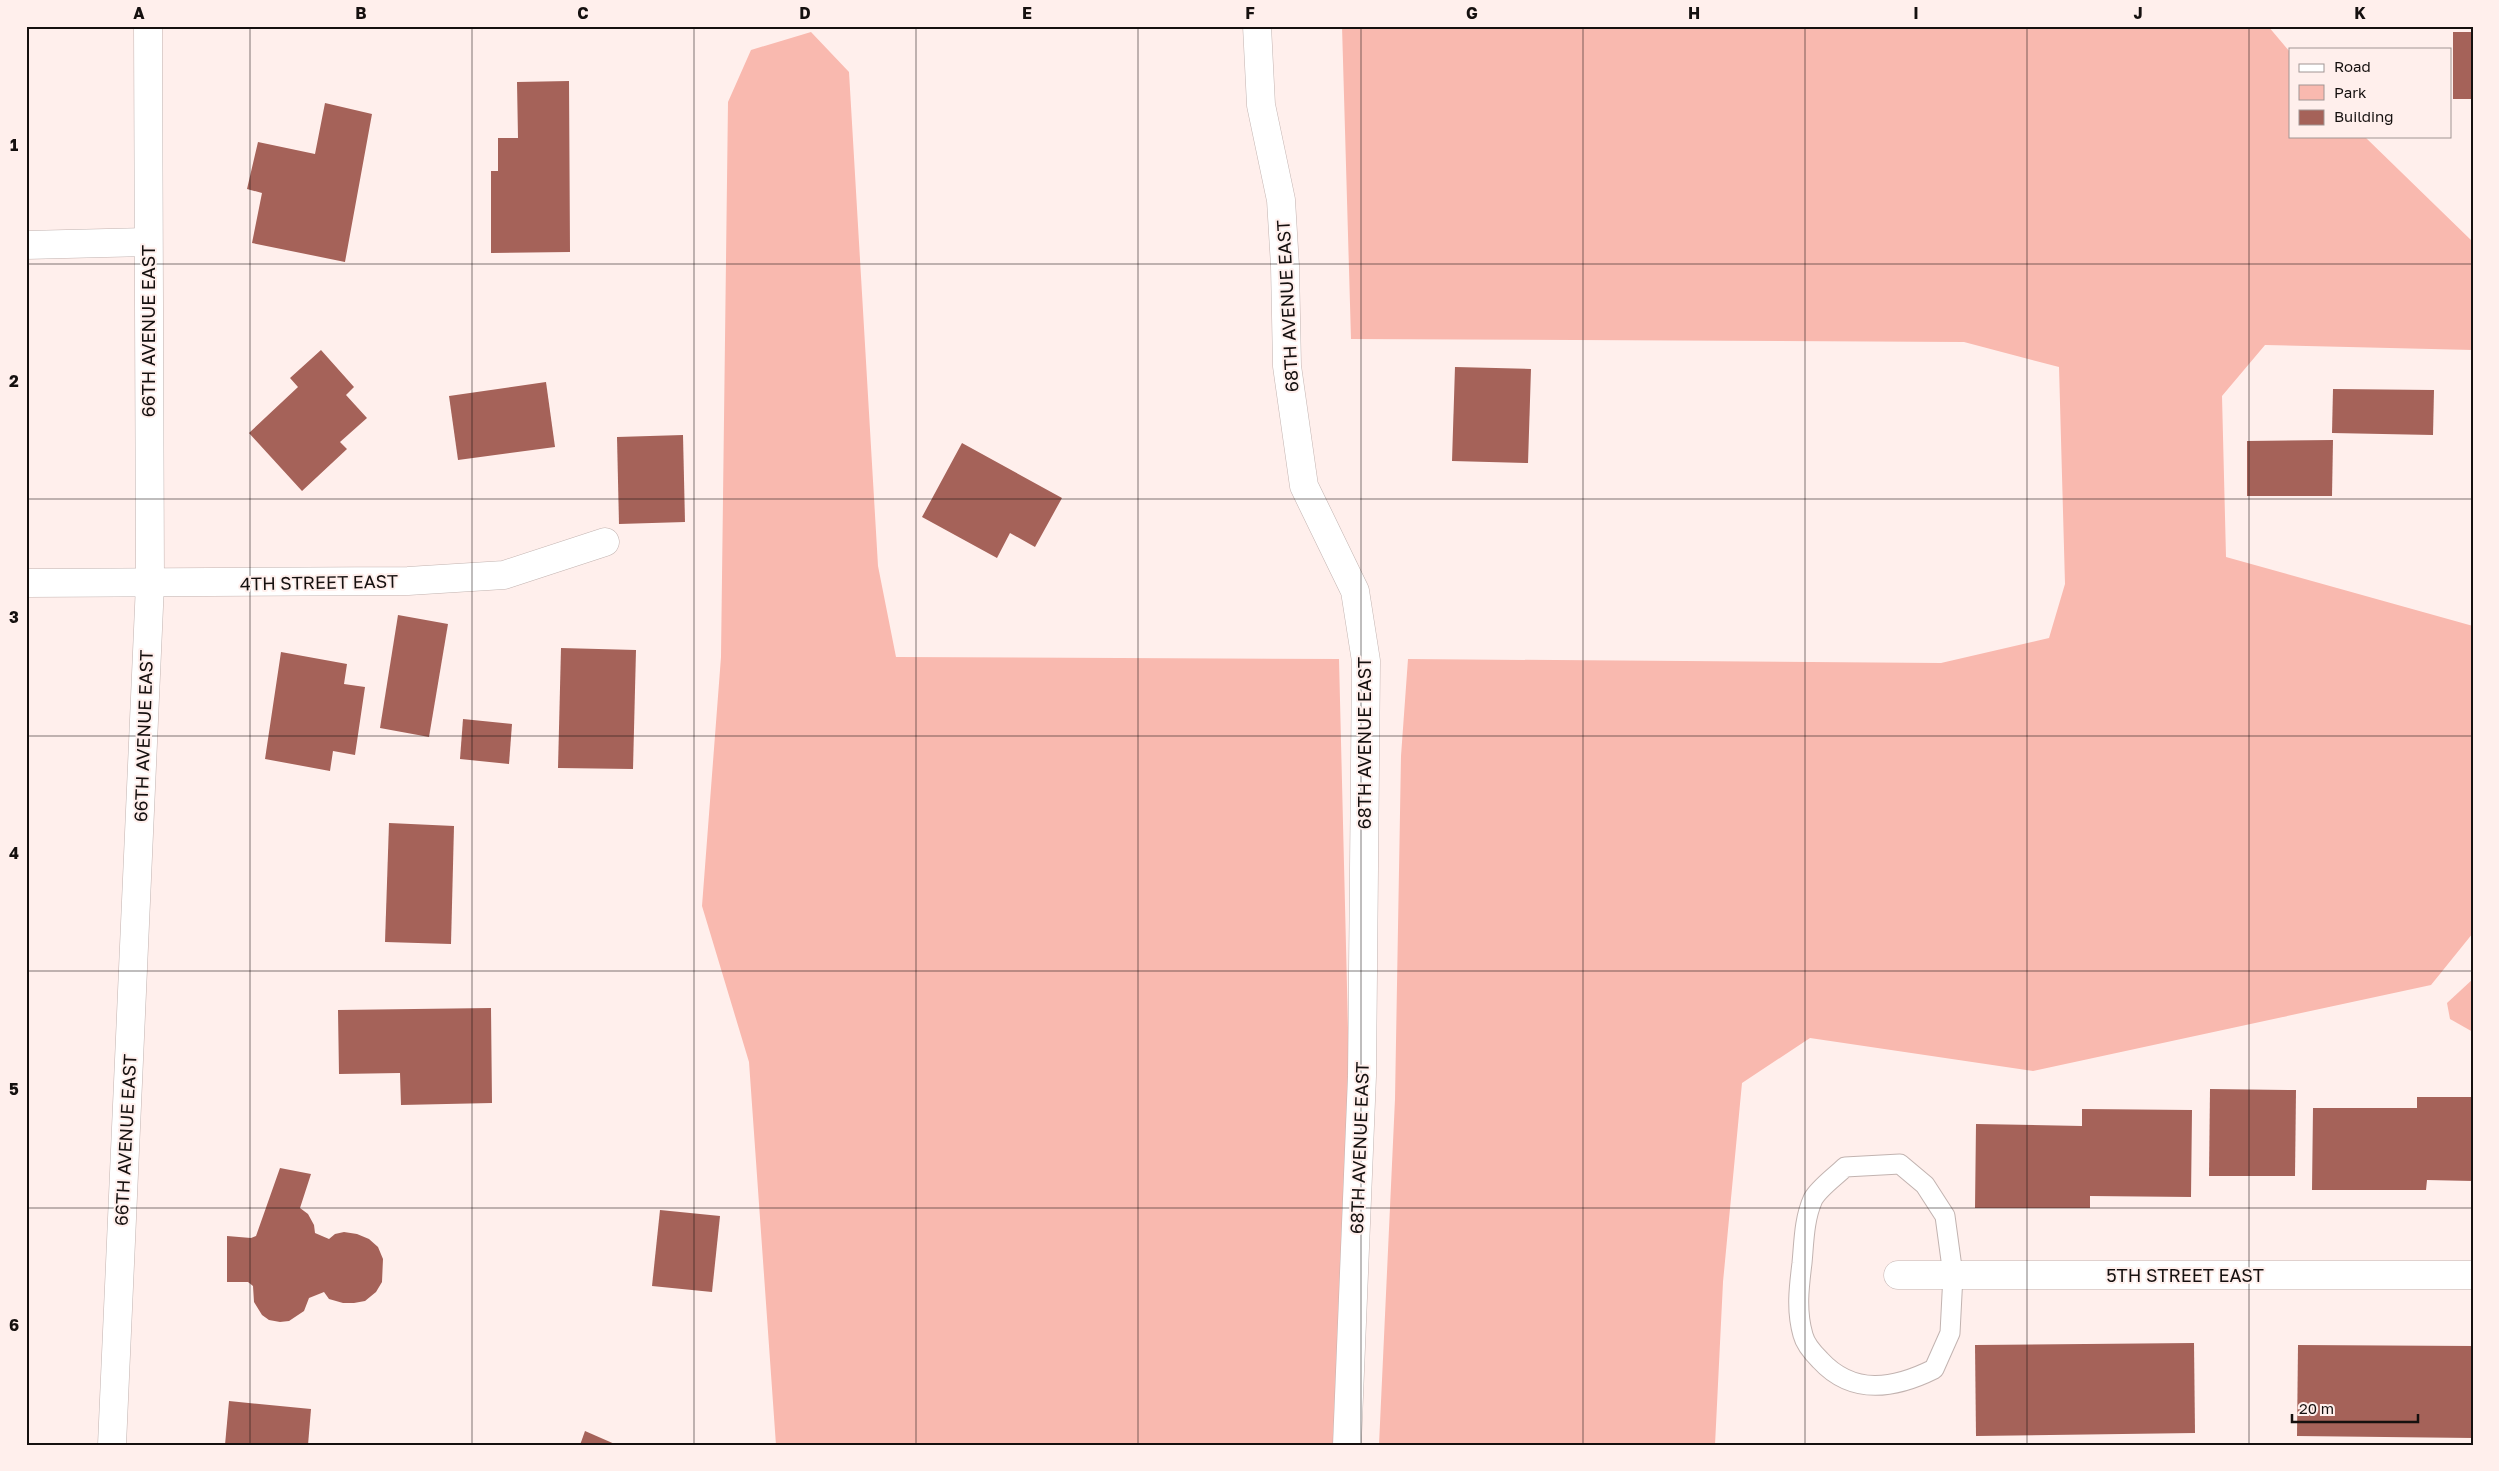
<svg xmlns="http://www.w3.org/2000/svg" width="2499" height="1471" font-family="'Golos Text',sans-serif">
	<style>
		.green { fill: #f9b9af }
		.building { fill: #a56259 }
		.lines { fill: none; stroke-linecap: round; stroke-linejoin: round }
		.service-casing { stroke: #c2b3b0; stroke-width: 21 }
		.minor-casing { stroke: #c2b3b0; stroke-width: 29 }
		.tertiary-casing { stroke: #c2b3b0; stroke-width: 29 }
		.service { stroke: #fff; stroke-width: 19 }
		.minor { stroke: #fff; stroke-width: 28 }
		.tertiary { stroke: #fff; stroke-width: 28 }
		.grid { fill: none; stroke: #15100f; stroke-width: 1; stroke-opacity: 0.55 }
		.labels { text-anchor: middle; dominant-baseline: central; stroke-width: 4; stroke-linejoin: round; paint-order: stroke }
		.street-label { font-size: 18px; fill: #15100f; stroke: #ffefec }
		.neatline { fill: none; stroke: #15100f; stroke-width: 2 }
		.grid-label { font-size: 16px; text-anchor: middle; font-weight: bold; fill: #15100f }
	</style>
	<rect width="100%" height="100%" fill="#ffefec"/>
	<g class="green">
		<path d="M1342,26H2268L2290,52V136H2364L2473,242V350L2265,345L2222,396L2226,557L2473,626V933L2431,985L2033,1071L1810,1038L1742,1083L1723,1282L1715,1445H1379L1395,1099L1401,756L1408,659L1941,663L2049,638L2065,584L2059,367L1964,342L1351,339Z"/>
		<path d="M811,32L849,72L878,566L896,657L1339,659L1349,1069L1333,1445H776L749,1062L702,906L721,657L728,102L751,50Z"/>
		<path d="M2473,979V1032L2450,1019L2447,1003Z"/>
	</g>
	<g class="building">
		<rect x="2453" y="32" width="20" height="67"/>
		<path d="M569,81L570,252L491,253V171H498V138H518L517,82Z"/>
		<path d="M325,103L372,114L345,262L252,243L262,193L247,189L258,142L315,154Z"/>
		<path d="M321,350L354,387L346,395L367,418L340,442L347,449L302,491L249,433L298,387L290,378Z"/>
		<path d="M1455,367L1531,369L1528,463L1452,461Z"/>
		<path d="M546,382L555,447L458,460L449,396Z"/>
		<path d="M2333,389L2434,390L2433,435L2332,433Z"/>
		<path d="M683,435L685,522L619,524L617,437Z"/>
		<path d="M2333,440L2332,496H2247V441Z"/>
		<path d="M962,443L1062,498L1035,547L1010,533L997,558L922,517Z"/>
		<path d="M398,615L448,624L429,737L380,728Z"/>
		<path d="M561,648L636,650L633,769L558,768Z"/>
		<path d="M281,652L347,664L344,684L365,687L355,755L333,751L330,771L265,759Z"/>
		<path d="M463,719L512,724L509,764L460,759Z"/>
		<path d="M389,823L454,826L451,944L385,942Z"/>
		<path d="M491,1008L492,1103L401,1105L400,1073L339,1074L338,1010Z"/>
		<path d="M2210,1089L2296,1090L2295,1176H2209Z"/>
		<path d="M2417,1097H2473V1181L2427,1180L2426,1190H2312L2313,1108H2417Z"/>
		<path d="M2082,1109L2192,1110L2191,1197L2090,1196V1208H1975L1976,1124L2082,1126Z"/>
		<path d="M280,1168L311,1174L300,1208L308,1214L314,1225L315,1233L329,1239L335,1234L344,1232L357,1234L369,1239L378,1247L383,1259L382,1282L376,1292L365,1301L354,1303H343L329,1299L324,1292L309,1298L304,1311L289,1321L280,1322L269,1320L262,1315L254,1302L253,1286L248,1282H227V1236L251,1238L256,1236Z"/>
		<path d="M660,1210L720,1216L712,1292L652,1286Z"/>
		<path d="M2194,1343L2195,1433L1976,1436L1975,1345Z"/>
		<path d="M2298,1345L2473,1346V1438L2297,1436Z"/>
		<path d="M229,1401L311,1409L308,1445H225Z"/>
		<path d="M585,1431L617,1445H580Z"/>
	</g>
	<g class="lines">
		<defs>
			<path id="service" d="M1900,1164L1925,1185L1945,1216L1953,1275L1950,1333L1934,1369C1894,1389 1853,1396 1820,1360C1813,1353 1805,1343 1803,1335C1796,1311 1799,1287 1802,1263C1804,1242 1804,1219 1813,1199C1819,1188 1836,1176 1845,1167Z"/>
			<g id="minor">
				<path d="M1257,26L1261,105L1281,200L1285,266L1287,366L1304,486L1355,591L1366,661L1362,1076L1347,1445"/>
				<path d="M26,245L147,242"/>
				<path d="M26,583L408,581L504,575L605,542"/>
				<path d="M1898,1275H2473"/>
			</g>
			<path id="tertiary" d="M112,1445L150,584L148,26"/>
		</defs>
		<use href="#service" class="service-casing"/>
		<use href="#minor" class="minor-casing"/>
		<use href="#tertiary" class="tertiary-casing"/>
		<use href="#service" class="service"/>
		<use href="#minor" class="minor"/>
		<use href="#tertiary" class="tertiary"/>
	</g>
	<path class="grid" d="M250,26V1445M472,26V1445M694,26V1445M916,26V1445M1138,26V1445M1361,26V1445M1583,26V1445M1805,26V1445M2027,26V1445M2249,26V1445M26,264H2473M26,499H2473M26,736H2473M26,971H2473M26,1208H2473"/>
	<g class="labels">
		<g class="street-label">
			<text transform="translate(1287 306) rotate(-93)">68TH AVENUE EAST</text>
			<text transform="translate(148 331) rotate(-90)">66TH AVENUE EAST</text>
			<text transform="translate(319 582) rotate(-1)">4TH STREET EAST</text>
			<text transform="translate(143 736) rotate(-88)">66TH AVENUE EAST</text>
			<text transform="translate(1364 743) rotate(-90)">68TH AVENUE EAST</text>
			<text transform="translate(125 1140) rotate(-87)">66TH AVENUE EAST</text>
			<text transform="translate(1359 1148) rotate(-88)">68TH AVENUE EAST</text>
			<text x="2185" y="1275">5TH STREET EAST</text>
		</g>
	</g>
	<rect width="2499" height="1471" fill="none" stroke="#ffefec" stroke-width="55"/>
	<rect x="2289" y="48" width="162" height="90" fill="#ffefec" stroke="#a19694"/>
	<rect x="2299" y="64" width="25" height="8" fill="#ffffff" stroke="#a19694"/>
	<text x="2334" y="72" font-size="15" fill="#15100f">Road</text>
	<rect x="2299" y="85" width="25" height="15" fill="#f9b9af" stroke="#a19694"/>
	<text x="2334" y="98" font-size="15" fill="#15100f">Park</text>
	<rect x="2299" y="110" width="25" height="15" fill="#a56259" stroke="#a19694"/>
	<text x="2334" y="122" font-size="15" fill="#15100f">Building</text>
	<path d="M2292 1414v8h126v-8" fill="none" stroke="#15100f" stroke-width="2.5"/>
	<text x="2299" y="1414" font-size="15" fill="#15100f" stroke="#ffefec" stroke-width="4" paint-order="stroke">20 m</text>
	<rect x="28" y="28" width="2444" height="1416" class="neatline"/>
	<g class="grid-label">
		<text x="139" y="19">A</text>
		<text x="361" y="19">B</text>
		<text x="583" y="19">C</text>
		<text x="805" y="19">D</text>
		<text x="1027" y="19">E</text>
		<text x="1250" y="19">F</text>
		<text x="1472" y="19">G</text>
		<text x="1694" y="19">H</text>
		<text x="1916" y="19">I</text>
		<text x="2138" y="19">J</text>
		<text x="2360" y="19">K</text>
		<text x="14" y="151">1</text>
		<text x="14" y="387">2</text>
		<text x="14" y="623">3</text>
		<text x="14" y="859">4</text>
		<text x="14" y="1095">5</text>
		<text x="14" y="1331">6</text>
	</g>
</svg>
